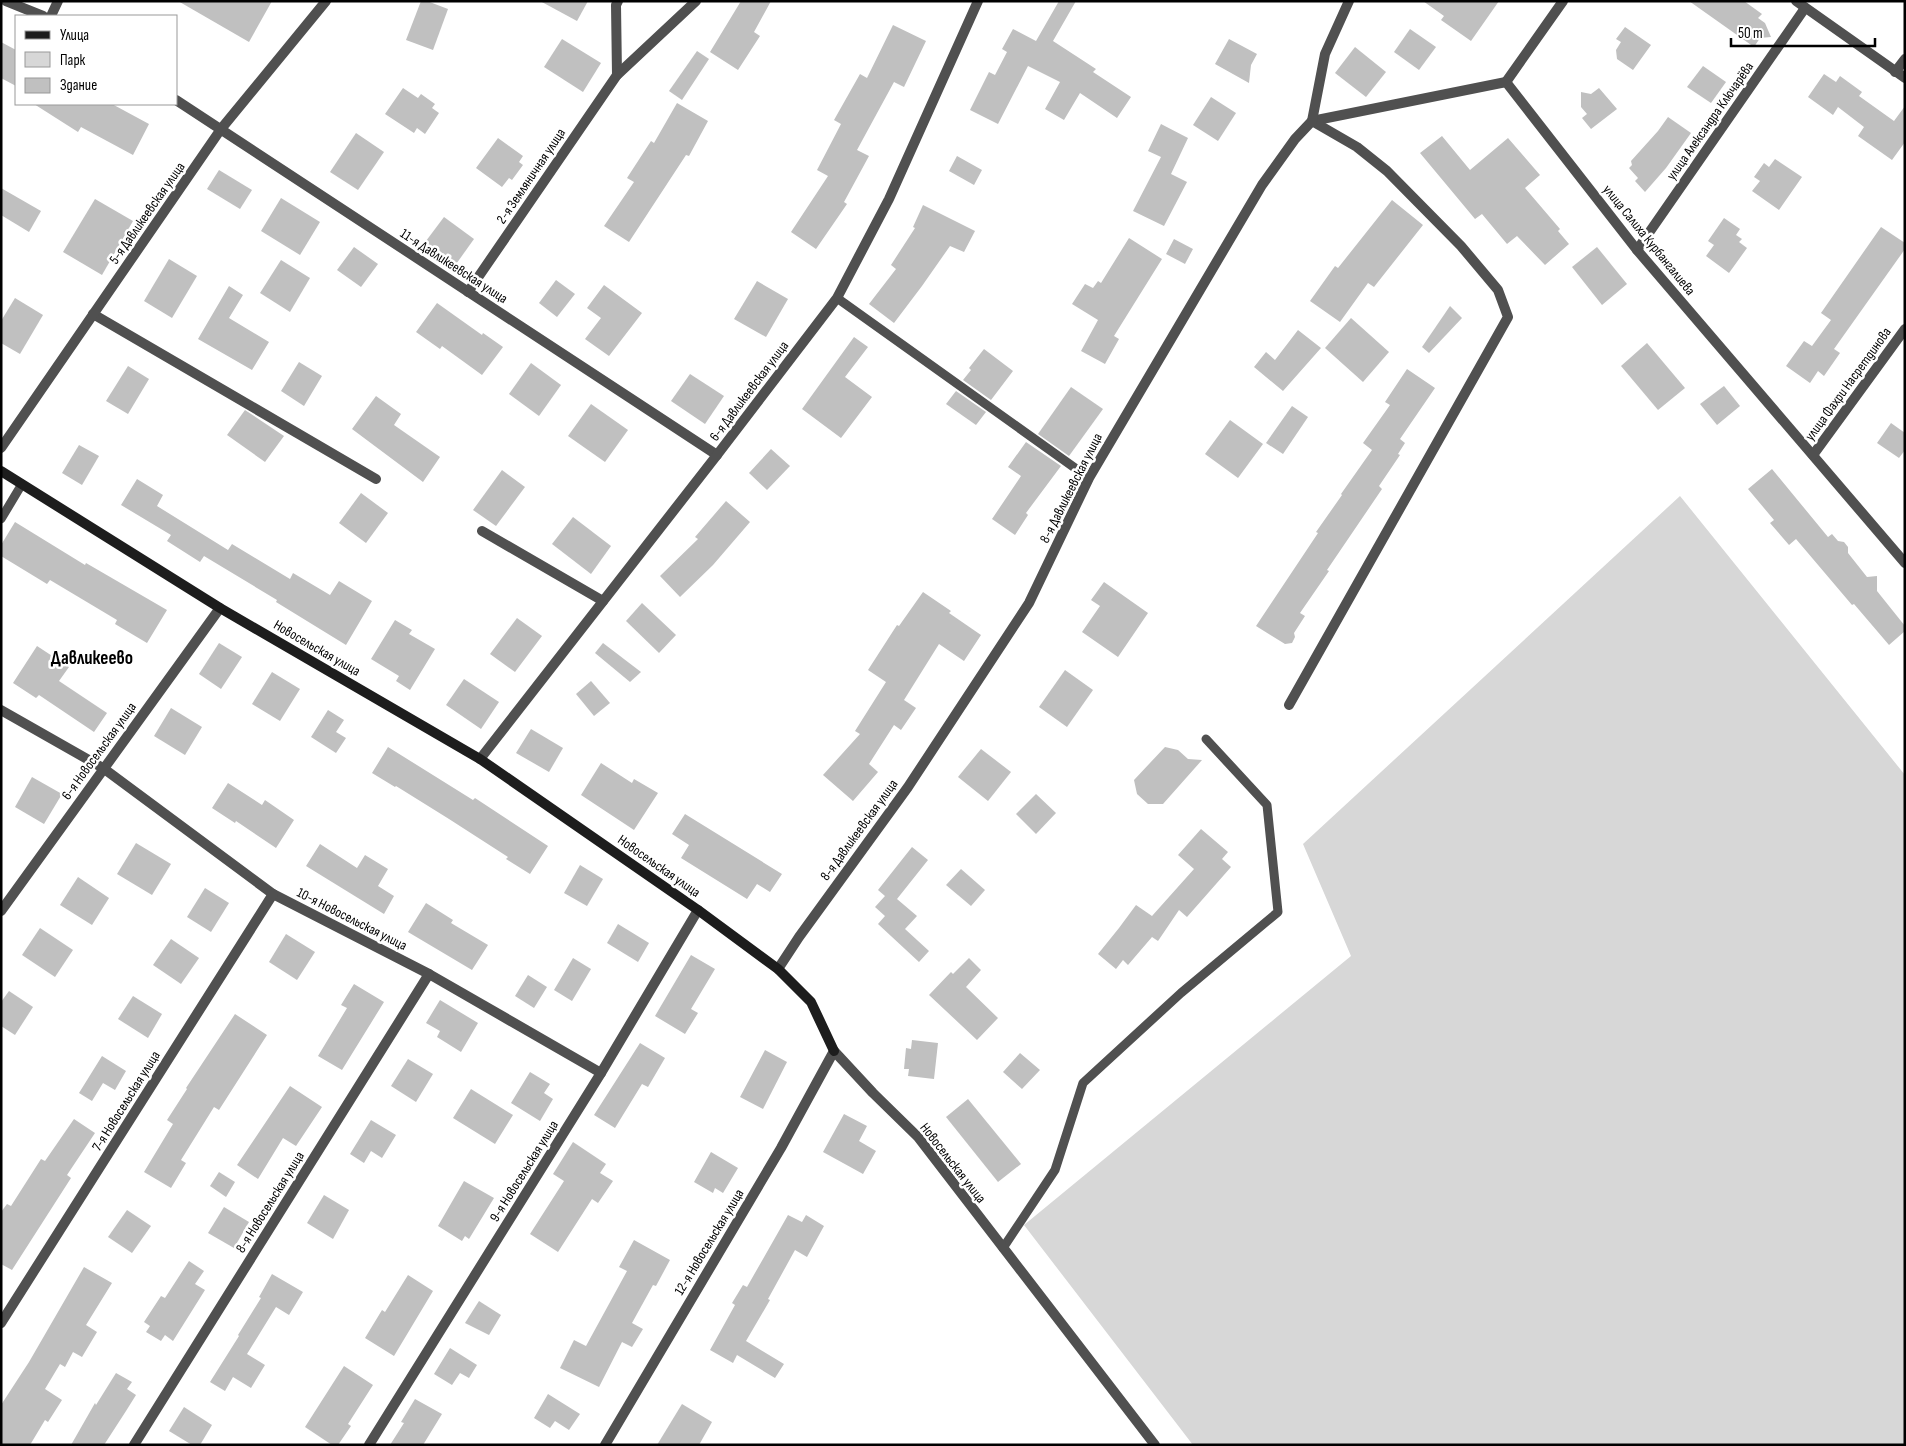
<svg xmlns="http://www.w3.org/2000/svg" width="1906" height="1446" font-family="'Sofia Sans Condensed',sans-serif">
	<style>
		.green { fill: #d7d7d7 }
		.building { fill: #c0c0c0 }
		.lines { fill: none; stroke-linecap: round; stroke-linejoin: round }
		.lane { stroke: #505050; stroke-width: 9 }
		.street { stroke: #505050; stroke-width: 10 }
		.secondary { stroke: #1d1d1d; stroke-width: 10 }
		.labels { text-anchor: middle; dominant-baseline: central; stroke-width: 5; stroke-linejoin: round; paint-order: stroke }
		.street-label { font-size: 14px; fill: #000; stroke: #fff }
		.district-label { font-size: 19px; font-weight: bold; fill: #000; stroke: #fff }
	</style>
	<rect width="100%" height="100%" fill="#fff"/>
	<path class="green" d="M1680,496L1905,775V1445H1193L1024,1225L1351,956L1303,844Z"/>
	<g class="building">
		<path d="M178,1H272L249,42Z"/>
		<path d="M421,1H427L448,9L433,50L406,40Z"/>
		<path d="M540,1H588L577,21Z"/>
		<path d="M741,1H771L754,32L760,36L738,70L710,52Z"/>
		<path d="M1059,1H1076L1053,41L1096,69L1093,72L1131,97L1117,118L1080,93L1064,120L1045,109L1060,82L1028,66L998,124L970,110L989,72L995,75L1007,52L1002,49L1013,29L1036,41Z"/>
		<path d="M1423,1H1499L1471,41L1441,20L1444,16Z"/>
		<path d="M1689,1H1744L1762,14L1758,18L1765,23L1771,37L1760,38L1754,47Z"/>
		<path d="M893,25L926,41L904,87L894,82L857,150L869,156L844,202L847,204L816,249L791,232L828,176L817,170L841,124L834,120L860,74L867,78Z"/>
		<path d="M1625,27L1651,45L1633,70L1617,59L1616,50L1621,42L1616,39Z"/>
		<path d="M1410,29L1436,47L1419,70L1394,52Z"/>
		<path d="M562,39L601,63L583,92L544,67Z"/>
		<path d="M1229,39L1257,54L1251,65L1249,83L1215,64Z"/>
		<path d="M1,42L16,50V86L1,78Z"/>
		<path d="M1355,47L1386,72L1366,97L1335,73Z"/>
		<path d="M697,51L709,59L682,100L669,91Z"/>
		<path d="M1703,66L1726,82L1711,103L1687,87Z"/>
		<path d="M1824,74L1836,82L1840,76L1862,92L1859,96L1894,121L1905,106V142L1892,160L1858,136L1864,127L1838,107L1833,115L1808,97Z"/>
		<path d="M403,88L418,98L421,94L435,104L432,108L439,113L425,134L417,128L414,133L385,114Z"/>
		<path d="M1599,88L1617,109L1591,129L1582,118L1587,114L1581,107V92L1591,94Z"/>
		<path d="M1211,97L1236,113L1218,141L1193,125Z"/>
		<path d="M677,103L708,121L689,156L686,155L629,242L604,226L634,182L627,178L651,141L654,143Z"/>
		<path d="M34,104H112L149,124L133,155L81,127L78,132Z"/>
		<path d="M1668,117L1691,133L1666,168L1645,192L1635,181L1638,178L1629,168L1632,165L1631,161L1658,131Z"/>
		<path d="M1161,124L1188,138L1171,174L1187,182L1164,226L1133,211L1161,157L1148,151Z"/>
		<path d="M356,133L384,152L358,190L330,172Z"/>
		<path d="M1442,136L1470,170L1508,138L1540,175L1525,188L1560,229L1558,231L1569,244L1545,265L1517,236L1507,244L1482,214L1475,219L1420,153Z"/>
		<path d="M498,138L523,156L519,162L523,165L512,180L509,178L502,187L476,168Z"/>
		<path d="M957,156L982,170L974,185L949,171Z"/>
		<path d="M1775,159L1802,177L1779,210L1752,191L1760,181L1754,177L1764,163L1769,167Z"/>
		<path d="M219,170L252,190L240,209L207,189Z"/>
		<path d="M1,188L41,211L29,232L1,215Z"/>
		<path d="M281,198L320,222L300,255L261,231Z"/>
		<path d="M95,199L133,221L102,275L63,252Z"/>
		<path d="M1392,200L1423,225L1374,287L1368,283L1340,322L1310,301L1335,266L1338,268Z"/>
		<path d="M923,205L975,231L964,252L950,246L922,286L894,323L869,304L896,269L891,265L915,228L913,227Z"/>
		<path d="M444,217L474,239L454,267L423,245Z"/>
		<path d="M1724,218L1740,229L1736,235L1742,239L1739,242L1747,248L1729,273L1706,256L1714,245L1708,241Z"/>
		<path d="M1881,227L1905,243V249L1834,349L1840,353L1824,376L1818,371L1810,383L1786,366L1804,341L1812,346L1831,320L1821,313Z"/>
		<path d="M1129,238L1162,259L1114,336L1119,339L1105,364L1081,351L1098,320L1072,304L1085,284L1093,288L1098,281L1101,283Z"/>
		<path d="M1174,239L1193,249L1185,264L1166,254Z"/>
		<path d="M354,247L378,264L361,287L337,270Z"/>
		<path d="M1597,247L1627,284L1602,305L1572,267Z"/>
		<path d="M169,259L197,276L172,318L144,301Z"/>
		<path d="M281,260L310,278L290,312L260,293Z"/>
		<path d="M556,280L575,294L557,317L539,303Z"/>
		<path d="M757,281L788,299L766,337L734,319Z"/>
		<path d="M604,285L642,313L609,356L585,339L601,318L587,308Z"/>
		<path d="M229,286L243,295L229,318L269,342L252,370L198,339Z"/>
		<path d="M15,298L43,315L20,354L1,343V321Z"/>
		<path d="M437,303L482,335L483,333L503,347L482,375L442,346L440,349L416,332Z"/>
		<path d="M1450,306L1462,318L1429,353L1422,347Z"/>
		<path d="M1351,318L1389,352L1363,382L1325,348Z"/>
		<path d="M1298,330L1321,348L1283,391L1254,367L1266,352L1275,360Z"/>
		<path d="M854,337L868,347L845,377L872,397L841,438L802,409Z"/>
		<path d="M1647,343L1685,388L1658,410L1621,366Z"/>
		<path d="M984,349L1013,371L991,400L963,380L971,370L969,368Z"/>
		<path d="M299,362L322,376L304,406L281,391Z"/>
		<path d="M531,363L561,385L539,416L509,394Z"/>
		<path d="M128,366L149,379L128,414L106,401Z"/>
		<path d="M1407,369L1435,388L1400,439L1405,443L1398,454L1400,455L1379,486L1382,489L1327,570L1329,571L1300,613L1305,616L1294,633L1295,637L1292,643L1285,644L1256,626L1318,533L1316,532L1342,495L1341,494L1372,450L1363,443L1390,405L1385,402Z"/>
		<path d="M690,374L724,396L705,424L671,401Z"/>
		<path d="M1724,386L1740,406L1717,425L1700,404Z"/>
		<path d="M1071,387L1103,409L1069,456L1038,434Z"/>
		<path d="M956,391L986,412L976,425L946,404Z"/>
		<path d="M376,396L401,414L394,425L440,457L423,482L352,429Z"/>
		<path d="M591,404L628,430L605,462L568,436Z"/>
		<path d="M1292,406L1308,417L1283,454L1266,443Z"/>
		<path d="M245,410L284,436L265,462L227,435Z"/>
		<path d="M1230,420L1263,444L1238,478L1205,454Z"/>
		<path d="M1891,423L1905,433V450L1899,458L1877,443Z"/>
		<path d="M1026,442L1061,466L1026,513L1028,515L1015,535L992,519L1021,476L1008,467Z"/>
		<path d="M79,445L99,456L82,485L62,473Z"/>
		<path d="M771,449L790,466L767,490L749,473Z"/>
		<path d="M1772,469L1828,537L1832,534L1838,541L1844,542L1848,547V553L1867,577L1877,576V591L1905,626V631L1889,645L1854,604L1852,605L1796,539L1789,545L1770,523L1774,520L1748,489Z"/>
		<path d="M502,470L525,487L496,526L473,510Z"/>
		<path d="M137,479L163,495L157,506L228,550L232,544L290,579L293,573L330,595L339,581L372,601L346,645L276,602L277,600L204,556L200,562L167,541L171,535L121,505Z"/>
		<path d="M361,493L388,513L366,543L339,523Z"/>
		<path d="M726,501L750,522L713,565L680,597L660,576L698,539L695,537Z"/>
		<path d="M573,517L611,546L591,574L552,544Z"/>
		<path d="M15,522L85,565L86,563L167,610L147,643L115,624L117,620L50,580L47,584L1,556V545Z"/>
		<path d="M1104,582L1148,613L1118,657L1082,632L1100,606L1091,600Z"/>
		<path d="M923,592L951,611L949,613L981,635L964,661L939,644L904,700L916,708L901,730L894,725L869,764L878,772L853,801L823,775L860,734L855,731L886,682L868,670L897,625L899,626Z"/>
		<path d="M642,603L676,635L659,653L626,621Z"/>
		<path d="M517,618L542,636L515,672L490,654Z"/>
		<path d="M395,620L412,630L409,634L435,649L410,690L396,681L399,676L371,659Z"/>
		<path d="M219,643L242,657L221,689L199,674Z"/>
		<path d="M603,643L641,672L630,682L595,653Z"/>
		<path d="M37,646L69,667L59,681L107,713L94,732L39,695L36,698L13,683Z"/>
		<path d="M1065,670L1093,690L1067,727L1039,707Z"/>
		<path d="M272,672L300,689L280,721L252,704Z"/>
		<path d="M464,679L499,702L481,729L446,705Z"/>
		<path d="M591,681L610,703L594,716L576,694Z"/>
		<path d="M171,708L202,727L185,755L154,736Z"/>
		<path d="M328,710L344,720L336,732L346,738L336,753L311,737Z"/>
		<path d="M531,729L563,748L549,772L516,753Z"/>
		<path d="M388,747L473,800L475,798L548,846L530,874L506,859L508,857L449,819L396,786L395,787L372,773Z"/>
		<path d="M1165,747L1178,750L1188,759L1202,760L1163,804H1148L1137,794L1134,780Z"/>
		<path d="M981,749L1011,772L988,801L958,777Z"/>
		<path d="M601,763L632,783L634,779L658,793L634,830L581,795Z"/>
		<path d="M32,777L62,794L44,824L15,807Z"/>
		<path d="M228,783L262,805L265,800L294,820L276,848L236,821L235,823L212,808Z"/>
		<path d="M1036,794L1056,813L1036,834L1016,814Z"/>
		<path d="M685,814L782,874L770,892L757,884L747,899L681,858L689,845L672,834Z"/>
		<path d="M1201,829L1228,852L1222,859L1231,867L1187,917L1179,910L1158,941L1152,937L1128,965L1123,960L1116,969L1098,954L1119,928L1136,905L1152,916L1194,869L1178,855Z"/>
		<path d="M136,843L171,864L152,895L117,874Z"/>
		<path d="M320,844L357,868L365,855L388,869L378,886L394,896L384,914L306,866Z"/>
		<path d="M912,847L928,860L897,899L917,916L905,929L929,951L919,962L878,924L885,916L875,907L885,896L878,890Z"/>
		<path d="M580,865L603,879L587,906L564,893Z"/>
		<path d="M961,869L985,890L971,906L946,885Z"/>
		<path d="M78,877L109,898L92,925L60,905Z"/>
		<path d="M205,888L229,903L211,932L187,917Z"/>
		<path d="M426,903L453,920L451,923L488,945L472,970L408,932Z"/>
		<path d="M618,924L649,943L638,962L607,943Z"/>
		<path d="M40,928L73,950L55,977L22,955Z"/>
		<path d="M286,934L315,952L297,980L269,962Z"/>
		<path d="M171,939L199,958L181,984L153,965Z"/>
		<path d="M691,955L715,969L691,1009L698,1013L685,1034L655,1016Z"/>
		<path d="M573,958L591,969L572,1001L554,990Z"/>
		<path d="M969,958L981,970L966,987L998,1018L977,1040L929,995L951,972L953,974Z"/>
		<path d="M528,975L547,987L534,1008L515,996Z"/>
		<path d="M354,984L384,1002L342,1070L318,1056L347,1008L341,1005Z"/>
		<path d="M9,991L33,1007L15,1035L1,1026V1002Z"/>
		<path d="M133,996L162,1014L148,1038L118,1019Z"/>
		<path d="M440,1000L478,1023L461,1052L437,1037L440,1031L426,1023Z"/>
		<path d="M235,1014L267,1035L219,1110L214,1107L181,1160L186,1163L171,1188L144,1172L173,1124L167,1120L187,1089L186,1088Z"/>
		<path d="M912,1040L938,1043L934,1079L908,1076L909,1069H904L906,1048L911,1049Z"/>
		<path d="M640,1043L665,1058L648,1087L642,1084L615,1128L594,1115Z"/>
		<path d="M765,1050L787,1062L763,1109L740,1097Z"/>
		<path d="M1020,1053L1040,1070L1022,1089L1003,1072Z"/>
		<path d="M102,1056L126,1071L115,1090L103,1083L92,1101L79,1093Z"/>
		<path d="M408,1059L433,1074L416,1102L391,1086Z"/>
		<path d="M530,1072L550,1084L544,1093L553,1099L540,1121L511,1103Z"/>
		<path d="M290,1086L322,1107L296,1146L283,1138L258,1179L237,1165Z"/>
		<path d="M471,1089L513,1115L495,1144L453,1118Z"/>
		<path d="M968,1099L1021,1164L998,1182L946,1117Z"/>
		<path d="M844,1114L867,1126L859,1141L876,1151L863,1174L823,1152Z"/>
		<path d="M74,1119L95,1133L67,1175L71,1178L12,1270L1,1264V1212L7,1204L11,1206L41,1159L45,1161Z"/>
		<path d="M371,1120L396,1135L382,1158L371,1151L364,1163L350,1154Z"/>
		<path d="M573,1142L606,1164L600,1173L613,1181L598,1203L592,1199L558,1252L530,1234L564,1181L553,1174Z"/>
		<path d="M711,1152L738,1168L723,1193L715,1188L713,1193L694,1182Z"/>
		<path d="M219,1172L235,1182L226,1197L210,1186Z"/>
		<path d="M464,1181L494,1198L469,1239L465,1236L462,1241L438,1226Z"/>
		<path d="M324,1195L349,1210L333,1239L307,1223Z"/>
		<path d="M224,1207L249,1222L234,1248L208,1233Z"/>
		<path d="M127,1210L151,1226L132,1253L108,1237Z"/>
		<path d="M788,1215L802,1222L806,1215L824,1226L807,1257L795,1250L768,1299L770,1300L746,1341L784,1364L775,1378L737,1355L733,1363L710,1350L735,1305L732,1303L743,1285L747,1287Z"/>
		<path d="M634,1240L670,1260L656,1286L653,1285L632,1323L643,1329L632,1347L622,1342L599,1387L560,1368L574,1340L586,1346L627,1271L619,1267Z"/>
		<path d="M189,1261L204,1271L195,1284L205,1290L173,1341L165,1335L161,1341L146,1332L150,1326L144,1322L161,1296L165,1298Z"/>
		<path d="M84,1267L112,1283L86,1325L97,1332L82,1357L73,1352L65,1367L60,1364L45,1389L62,1400L48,1422L45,1420L30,1445H1V1405L29,1362Z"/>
		<path d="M272,1274L303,1292L289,1315L276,1307L247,1354L265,1365L251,1388L233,1377L225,1391L210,1382L239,1336L238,1335L261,1298L259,1297Z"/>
		<path d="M408,1275L433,1291L394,1356L365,1338L382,1310L385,1312Z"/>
		<path d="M479,1301L501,1315L489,1335L465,1323Z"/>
		<path d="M450,1348L477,1365L469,1378L460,1373L452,1385L434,1374Z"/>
		<path d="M344,1366L373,1385L348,1424L351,1426L338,1445H332L305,1427Z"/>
		<path d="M116,1373L132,1382L127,1389L136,1395L126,1411L104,1445H71L95,1403L96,1405Z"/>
		<path d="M548,1394L580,1414L569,1430L555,1421L550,1428L534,1418Z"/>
		<path d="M415,1399L442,1414L423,1445H390L404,1423L401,1422Z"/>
		<path d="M682,1404L712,1422L699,1445H657Z"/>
		<path d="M184,1407L212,1425L200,1445H192L169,1431Z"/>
	</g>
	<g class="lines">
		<g class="lane">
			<path d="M837,298L1089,478"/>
			<path d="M1,519L22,484"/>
			<path d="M1003,1248L1055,1170L1083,1083L1181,993L1278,912L1267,805L1206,739"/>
		</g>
		<g class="street">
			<path d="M6,1L43,16"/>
			<path d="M1796,1L1905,78"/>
			<path d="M51,16L58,1"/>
			<path d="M1895,72L1905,59"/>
			<path d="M617,75L616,5L618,1"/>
			<path d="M1506,82L1563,1"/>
			<path d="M176,100L717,455"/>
			<path d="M1312,121L1506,82L1637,250L1905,563"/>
			<path d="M1637,250L1805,8"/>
			<path d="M468,292L617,75L696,1"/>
			<path d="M93,314L376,479"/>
			<path d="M1,448L221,129L326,1"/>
			<path d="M1813,455L1905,329"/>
			<path d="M482,531L603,601"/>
			<path d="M1289,705L1508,317L1498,290L1461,246L1387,171L1357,147L1312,121"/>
			<path d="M1,710L103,768L273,894L429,974L601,1073"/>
			<path d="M480,759L717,455L837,298L889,199L978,1"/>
			<path d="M1,911L220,608"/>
			<path d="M778,969L799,937L908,787L1029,603L1089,478L1262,185L1295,139L1312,121L1325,54L1349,1"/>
			<path d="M1,1323L273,894"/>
			<path d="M134,1445L429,974"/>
			<path d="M369,1445L601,1073L698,910"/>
			<path d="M605,1445L781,1148L834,1051L873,1093L918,1137L1155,1445"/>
		</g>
		<path class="secondary" d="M1,471L220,608L480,759L698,910L778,969L811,1002L834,1051"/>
	</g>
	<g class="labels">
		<g class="street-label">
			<text transform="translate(1710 121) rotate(-55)">улица Александра Ключарёва</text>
			<text transform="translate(531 176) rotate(-56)">2-я Земляничная улица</text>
			<text transform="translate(147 213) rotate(-55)">5-я Давликеевская улица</text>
			<text transform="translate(1649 240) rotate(51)">улица Салиха Курбангалиева</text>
			<text transform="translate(454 266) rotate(33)">11-я Давликеевская улица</text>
			<text transform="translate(1848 384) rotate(-54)">улица Фахри Насретдинова</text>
			<text transform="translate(749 391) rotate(-53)">6-я Давликеевская улица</text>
			<text transform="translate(1071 488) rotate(-63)">8-я Давликеевская улица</text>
			<text transform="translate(317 648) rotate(30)">Новосельская улица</text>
			<text transform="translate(99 751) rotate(-54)">6-я Новосельская улица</text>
			<text transform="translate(859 830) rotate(-54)">8-я Давликеевская улица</text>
			<text transform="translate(659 866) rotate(35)">Новосельская улица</text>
			<text transform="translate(352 919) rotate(27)">10-я Новосельская улица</text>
			<text transform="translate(126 1101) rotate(-58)">7-я Новосельская улица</text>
			<text transform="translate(953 1163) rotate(52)">Новосельская улица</text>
			<text transform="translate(524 1171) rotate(-58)">9-я Новосельская улица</text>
			<text transform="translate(270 1202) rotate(-58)">8-я Новосельская улица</text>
			<text transform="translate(709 1242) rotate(-59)">12-я Новосельская улица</text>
		</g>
		<g class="district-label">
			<text x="92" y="658">Давликеево</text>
		</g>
	</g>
	<rect width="1906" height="1446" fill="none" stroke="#000000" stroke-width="5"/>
	<rect x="15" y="15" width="162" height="90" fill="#ffffff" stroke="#999999"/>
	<rect x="25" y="31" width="25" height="8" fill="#1d1d1d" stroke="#999999"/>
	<text x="60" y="40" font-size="15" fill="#000000">Улица</text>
	<rect x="25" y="52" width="25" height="15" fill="#d7d7d7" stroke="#999999"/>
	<text x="60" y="65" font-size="15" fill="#000000">Парк</text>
	<rect x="25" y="78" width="25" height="15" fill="#c0c0c0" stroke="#999999"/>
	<text x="60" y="90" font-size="15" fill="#000000">Здание</text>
	<path d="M1731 38v8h144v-8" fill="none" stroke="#000000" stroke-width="2.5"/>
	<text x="1738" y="38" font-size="15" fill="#000000" stroke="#ffffff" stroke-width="4" paint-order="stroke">50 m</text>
</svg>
